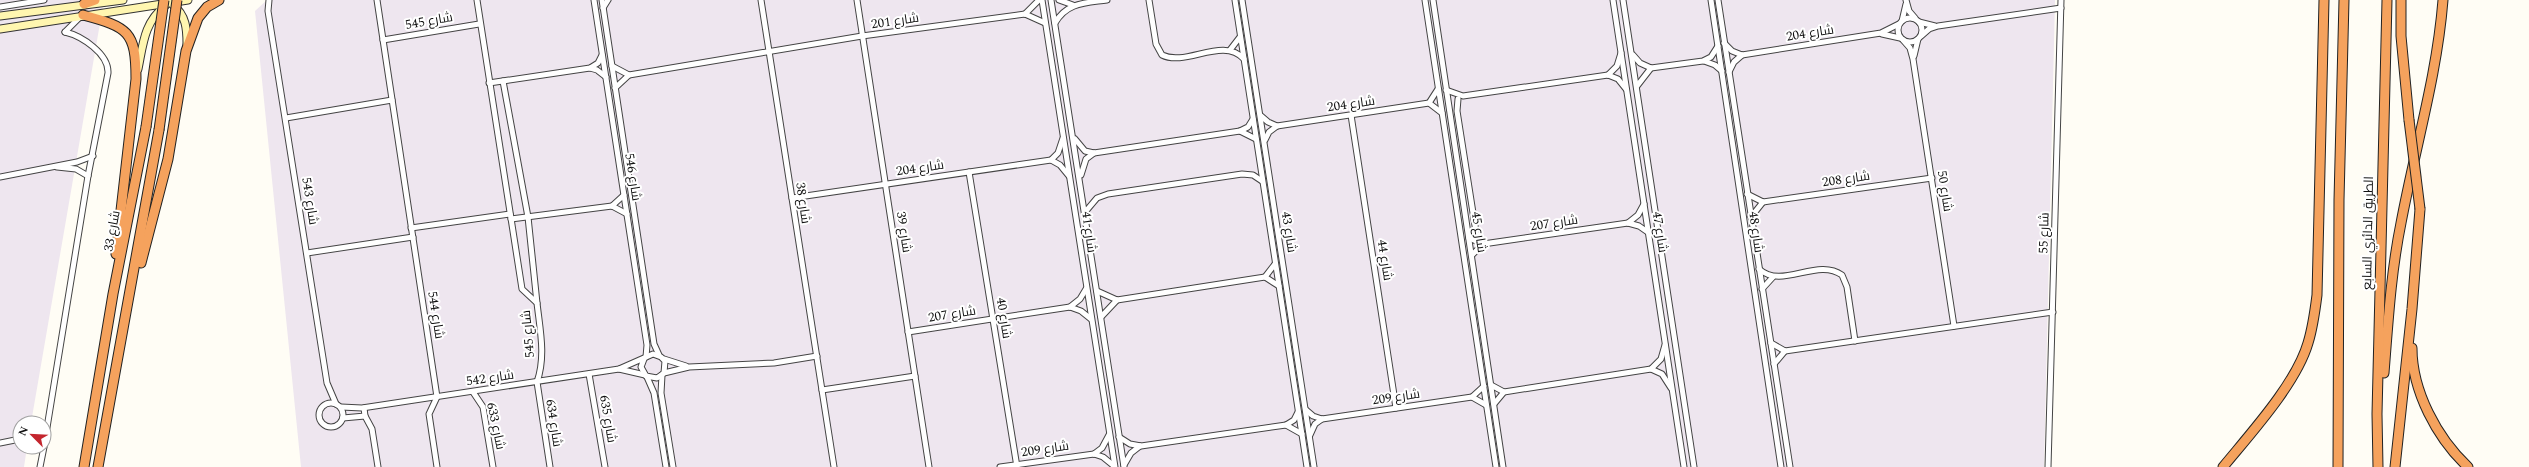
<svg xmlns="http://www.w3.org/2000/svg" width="2529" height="467" font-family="Spectral,Cairo,serif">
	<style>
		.industrial { fill: #eee6ef }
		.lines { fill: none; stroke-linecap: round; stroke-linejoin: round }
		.street-casing { stroke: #444; stroke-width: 7 }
		.secondary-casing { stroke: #333; stroke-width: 9 }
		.highway-casing { stroke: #222; stroke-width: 11 }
		.street { stroke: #fff; stroke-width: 5 }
		.secondary { stroke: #fff6b0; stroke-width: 7 }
		.highway { stroke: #f5a25d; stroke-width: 9 }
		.highway-bridge-casing { stroke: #222; stroke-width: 11; stroke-linecap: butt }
		.highway-bridge { stroke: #f5a25d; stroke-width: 9 }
		.labels { text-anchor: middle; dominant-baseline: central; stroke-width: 4; stroke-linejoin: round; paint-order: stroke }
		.street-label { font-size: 13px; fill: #111; stroke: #fff }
	</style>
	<rect width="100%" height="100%" fill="#fffdf5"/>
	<g class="industrial">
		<path d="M0,0H104L31,423H20V447H27L24,467H0Z"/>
		<path d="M267,0H2055L2044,467H301L255,11Z"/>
	</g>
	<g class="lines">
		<defs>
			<g id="street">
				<path d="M269,0L268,11L327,383L336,404"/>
				<path d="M377,0L437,397L429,414L437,467"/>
				<path d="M477,0L522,289L537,303C540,330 546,356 537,382L550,467"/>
				<path d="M594,0L647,345L646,357"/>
				<path d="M602,0L654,344L659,355"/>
				<path d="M761,0L834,467"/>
				<path d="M857,0L929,467"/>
				<path d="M1042,0L1115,467"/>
				<path d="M1051,0L1124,467"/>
				<path d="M1059,0L1073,5"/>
				<path d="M1149,0L1156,44L1162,55C1186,67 1223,36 1244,59"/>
				<path d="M1235,0L1307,467"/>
				<path d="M1242,0L1314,467"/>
				<path d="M1425,0L1496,467"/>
				<path d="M1433,0L1503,467"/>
				<path d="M1613,0L1684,467"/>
				<path d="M1623,0L1694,467"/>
				<path d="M1711,0L1781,467"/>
				<path d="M1718,0L1790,467"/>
				<path d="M1906,0L1909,11L1915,18"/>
				<path d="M0,7L44,0"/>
				<path d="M603,8L608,0"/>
				<path d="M1025,14L1039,0"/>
				<circle cx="1910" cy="30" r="12"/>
				<path d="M1902,21L1906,4"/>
				<path d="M1919,22L1935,26"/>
				<path d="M1055,23C1067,2 1086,3 1107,0"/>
				<path d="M65,32L80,17"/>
				<path d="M1882,34L1900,38"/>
				<path d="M1921,36L1929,29L1938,26L2061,8"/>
				<path d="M383,40L479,24"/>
				<path d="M1903,40L1910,48L1913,59L1954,326"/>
				<path d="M1724,43L1732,51L1742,55L1881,33L1899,24"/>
				<path d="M1230,50L1240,37"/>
				<path d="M1633,55L1640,63L1651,68L1703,61L1711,57L1718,46"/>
				<path d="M1914,56L1918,39"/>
				<path d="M1704,61L1715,65L1722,71"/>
				<path d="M612,66L629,75"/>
				<path d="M590,68L597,70L606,77"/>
				<path d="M1729,72L1734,62L1742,55"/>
				<path d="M1608,75L1617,66L1621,53"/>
				<path d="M503,81L528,217L537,303"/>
				<path d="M489,83L590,68L598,63L602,55"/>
				<path d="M1637,86L1651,68"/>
				<path d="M615,88L629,75L862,36L1025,14L1045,23"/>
				<path d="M1446,90L1463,96L1608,75L1618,79L1626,89"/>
				<path d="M1458,99L1457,111L1476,232L1480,243"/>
				<path d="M1429,103L1438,89"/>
				<path d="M1351,115L1396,408"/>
				<path d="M1261,116L1268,122L1277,126"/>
				<path d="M286,118L392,100"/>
				<path d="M1240,131L1256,139"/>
				<path d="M1075,139L1085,151L1094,153L1240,131L1248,127L1253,119"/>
				<path d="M1265,140L1269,132L1277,126L1429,103L1442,113"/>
				<path d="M1051,160L1060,165L1069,176"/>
				<path d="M57,167L76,169L88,176"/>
				<path d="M969,172L1017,467"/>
				<path d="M1081,175L1086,159L1094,153"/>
				<path d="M0,177L77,162L93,156"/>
				<path d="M1747,194L1763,202L1932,178"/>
				<path d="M792,198L1051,160L1058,153L1063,138"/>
				<path d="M612,206L624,195"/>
				<path d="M1086,211L1097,198L1108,194L1242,174L1253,175L1262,181"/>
				<path d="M1751,217L1763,202"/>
				<path d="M511,219L612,206L627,214"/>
				<path d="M1628,223L1638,215L1644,204"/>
				<path d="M411,228L510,214"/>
				<path d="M1469,238L1483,244L1628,223L1639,226L1649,233"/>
				<path d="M307,253L413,237"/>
				<path d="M1472,255L1483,244"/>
				<path d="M1759,269C1782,290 1817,257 1842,275L1847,287L1855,341"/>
				<path d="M1265,277L1275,264"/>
				<path d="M1762,289L1773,277"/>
				<path d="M1097,291L1117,300L1265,277L1279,286"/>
				<path d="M1070,307L1080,299L1086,289"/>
				<path d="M1101,317L1117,300"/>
				<path d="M908,332L1070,307L1081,311L1091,319"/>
				<path d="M1771,343L1785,351L2053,312"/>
				<path d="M664,359L686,366"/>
				<path d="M1774,364L1785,351"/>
				<path d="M619,369L645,375"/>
				<path d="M1651,369L1662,374L1671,388"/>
				<path d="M664,373L689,367L774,363L817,356"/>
				<path d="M589,374L605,467"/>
				<path d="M662,375L661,393L673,467"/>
				<path d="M647,377L654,393L666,467"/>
				<path d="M1491,385L1504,392"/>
				<path d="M822,390L915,376"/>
				<path d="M473,392L483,407L493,467"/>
				<path d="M1472,397L1486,405"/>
				<circle cx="331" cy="415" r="12"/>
				<path d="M1494,404L1504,392L1651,369L1661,359L1665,345"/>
				<path d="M341,407L362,408L619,369L653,354L661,357L665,361L664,373L657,378L646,376L641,367L644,359"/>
				<path d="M1306,410L1313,416L1322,419L1472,397L1484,386"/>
				<path d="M365,416L372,429L378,467"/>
				<path d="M343,418L365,416L364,408"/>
				<path d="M1286,425L1302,434"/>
				<path d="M1310,435L1315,424L1322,419"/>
				<path d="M1119,437L1130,444L1141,446L1286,425L1294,420L1298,412"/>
				<path d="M0,443L20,439"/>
				<path d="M44,446L88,176L108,73C109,54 82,36 65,32"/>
				<path d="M1094,454L1102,448L1109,435"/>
				<path d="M1124,465L1131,453L1140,446"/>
				<path d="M40,467L44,447"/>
				<path d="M1000,467L1094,454L1103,457L1114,466"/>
				<path d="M2048,467L2061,0"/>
			</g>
			<g id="secondary">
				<path d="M173,5C186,15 187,29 187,44"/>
				<path d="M0,16L123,0"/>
				<path d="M0,29L188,0"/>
				<path d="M138,69C143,45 144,22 165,6"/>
			</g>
			<g id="highway">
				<path d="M2401,0V36L2409,120"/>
				<path d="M84,4L95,0"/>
				<path d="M83,15C128,27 136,31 136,79L116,254"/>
				<path d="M141,263L168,159L186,51L198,18L207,7L219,0"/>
				<path d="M2412,348C2412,391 2437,438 2468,467"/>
				<path d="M2384,373C2388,323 2391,272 2401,223C2415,148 2437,76 2443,0"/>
				<path d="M84,467L113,294L146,127"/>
				<path d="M98,467L159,130"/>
				<path d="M2223,467C2250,434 2296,384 2308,343C2313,327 2315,311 2317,295L2324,0"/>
				<path d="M2338,467L2339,200L2344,0"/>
				<path d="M2378,467L2377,414L2387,0"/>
				<path d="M2395,467L2412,309L2420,209"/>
			</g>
		</defs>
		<use href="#street" class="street-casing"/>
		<use href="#secondary" class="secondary-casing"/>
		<use href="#highway" class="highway-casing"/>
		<use href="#street" class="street"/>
		<use href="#secondary" class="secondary"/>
		<use href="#highway" class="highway"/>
		<defs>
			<g id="highway-bridge">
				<path d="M2409,120L2420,209"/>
				<path d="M146,127L164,0"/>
				<path d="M159,130L177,0"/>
			</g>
		</defs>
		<use href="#highway-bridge" class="highway-bridge-casing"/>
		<use href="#highway-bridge" class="highway-bridge"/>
	</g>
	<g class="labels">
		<g class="street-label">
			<text transform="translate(429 21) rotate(-10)">شارع 545</text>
			<text transform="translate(895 21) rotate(-8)">شارع 201</text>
			<text transform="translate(1810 33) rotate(-9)">شارع 204</text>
			<text transform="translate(1351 104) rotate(-8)">شارع 204</text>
			<text transform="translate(920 168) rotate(-8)">شارع 204</text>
			<text transform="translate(633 177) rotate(81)">شارع 546</text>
			<text transform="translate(1846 179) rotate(-8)">شارع 208</text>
			<text transform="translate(1945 191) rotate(81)">شارع 50</text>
			<text transform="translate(310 201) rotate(81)">شارع 543</text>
			<text transform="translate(803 203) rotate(82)">شارع 38</text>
			<text transform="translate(1554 223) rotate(-8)">شارع 207</text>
			<text transform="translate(112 231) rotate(-79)">شارع 33</text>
			<text transform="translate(904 232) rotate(81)">شارع 39</text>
			<text transform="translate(1089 232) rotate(82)">شارع 41</text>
			<text transform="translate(1289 232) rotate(81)">شارع 43</text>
			<text transform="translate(1479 232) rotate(81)">شارع 45</text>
			<text transform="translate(1660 232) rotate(81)">شارع 47</text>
			<text transform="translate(1756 232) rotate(82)">شارع 48</text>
			<text transform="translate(2044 233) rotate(-88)">شارع 55</text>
			<text transform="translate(2368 233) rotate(-89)">الطريق الدائري السابع</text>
			<text transform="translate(1385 260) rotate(81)">شارع 44</text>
			<text transform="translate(952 314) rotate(-9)">شارع 207</text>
			<text transform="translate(436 315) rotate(81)">شارع 544</text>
			<text transform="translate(1004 318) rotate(81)">شارع 40</text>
			<text transform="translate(528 334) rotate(-95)">شارع 545</text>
			<text transform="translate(490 378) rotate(-8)">شارع 542</text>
			<text transform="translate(1396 397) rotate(-8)">شارع 209</text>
			<text transform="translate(608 419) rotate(80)">شارع 635</text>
			<text transform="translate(554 423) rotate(81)">شارع 634</text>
			<text transform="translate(496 426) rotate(78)">شارع 633</text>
			<text transform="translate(1045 449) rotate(-8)">شارع 209</text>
		</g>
	</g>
	<g transform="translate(32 435) rotate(294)"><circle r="19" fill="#ffffff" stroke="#a0a0a0"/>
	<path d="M0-3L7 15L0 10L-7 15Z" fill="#c4262e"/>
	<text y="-6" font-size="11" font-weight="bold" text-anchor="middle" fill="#111111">N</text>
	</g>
</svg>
